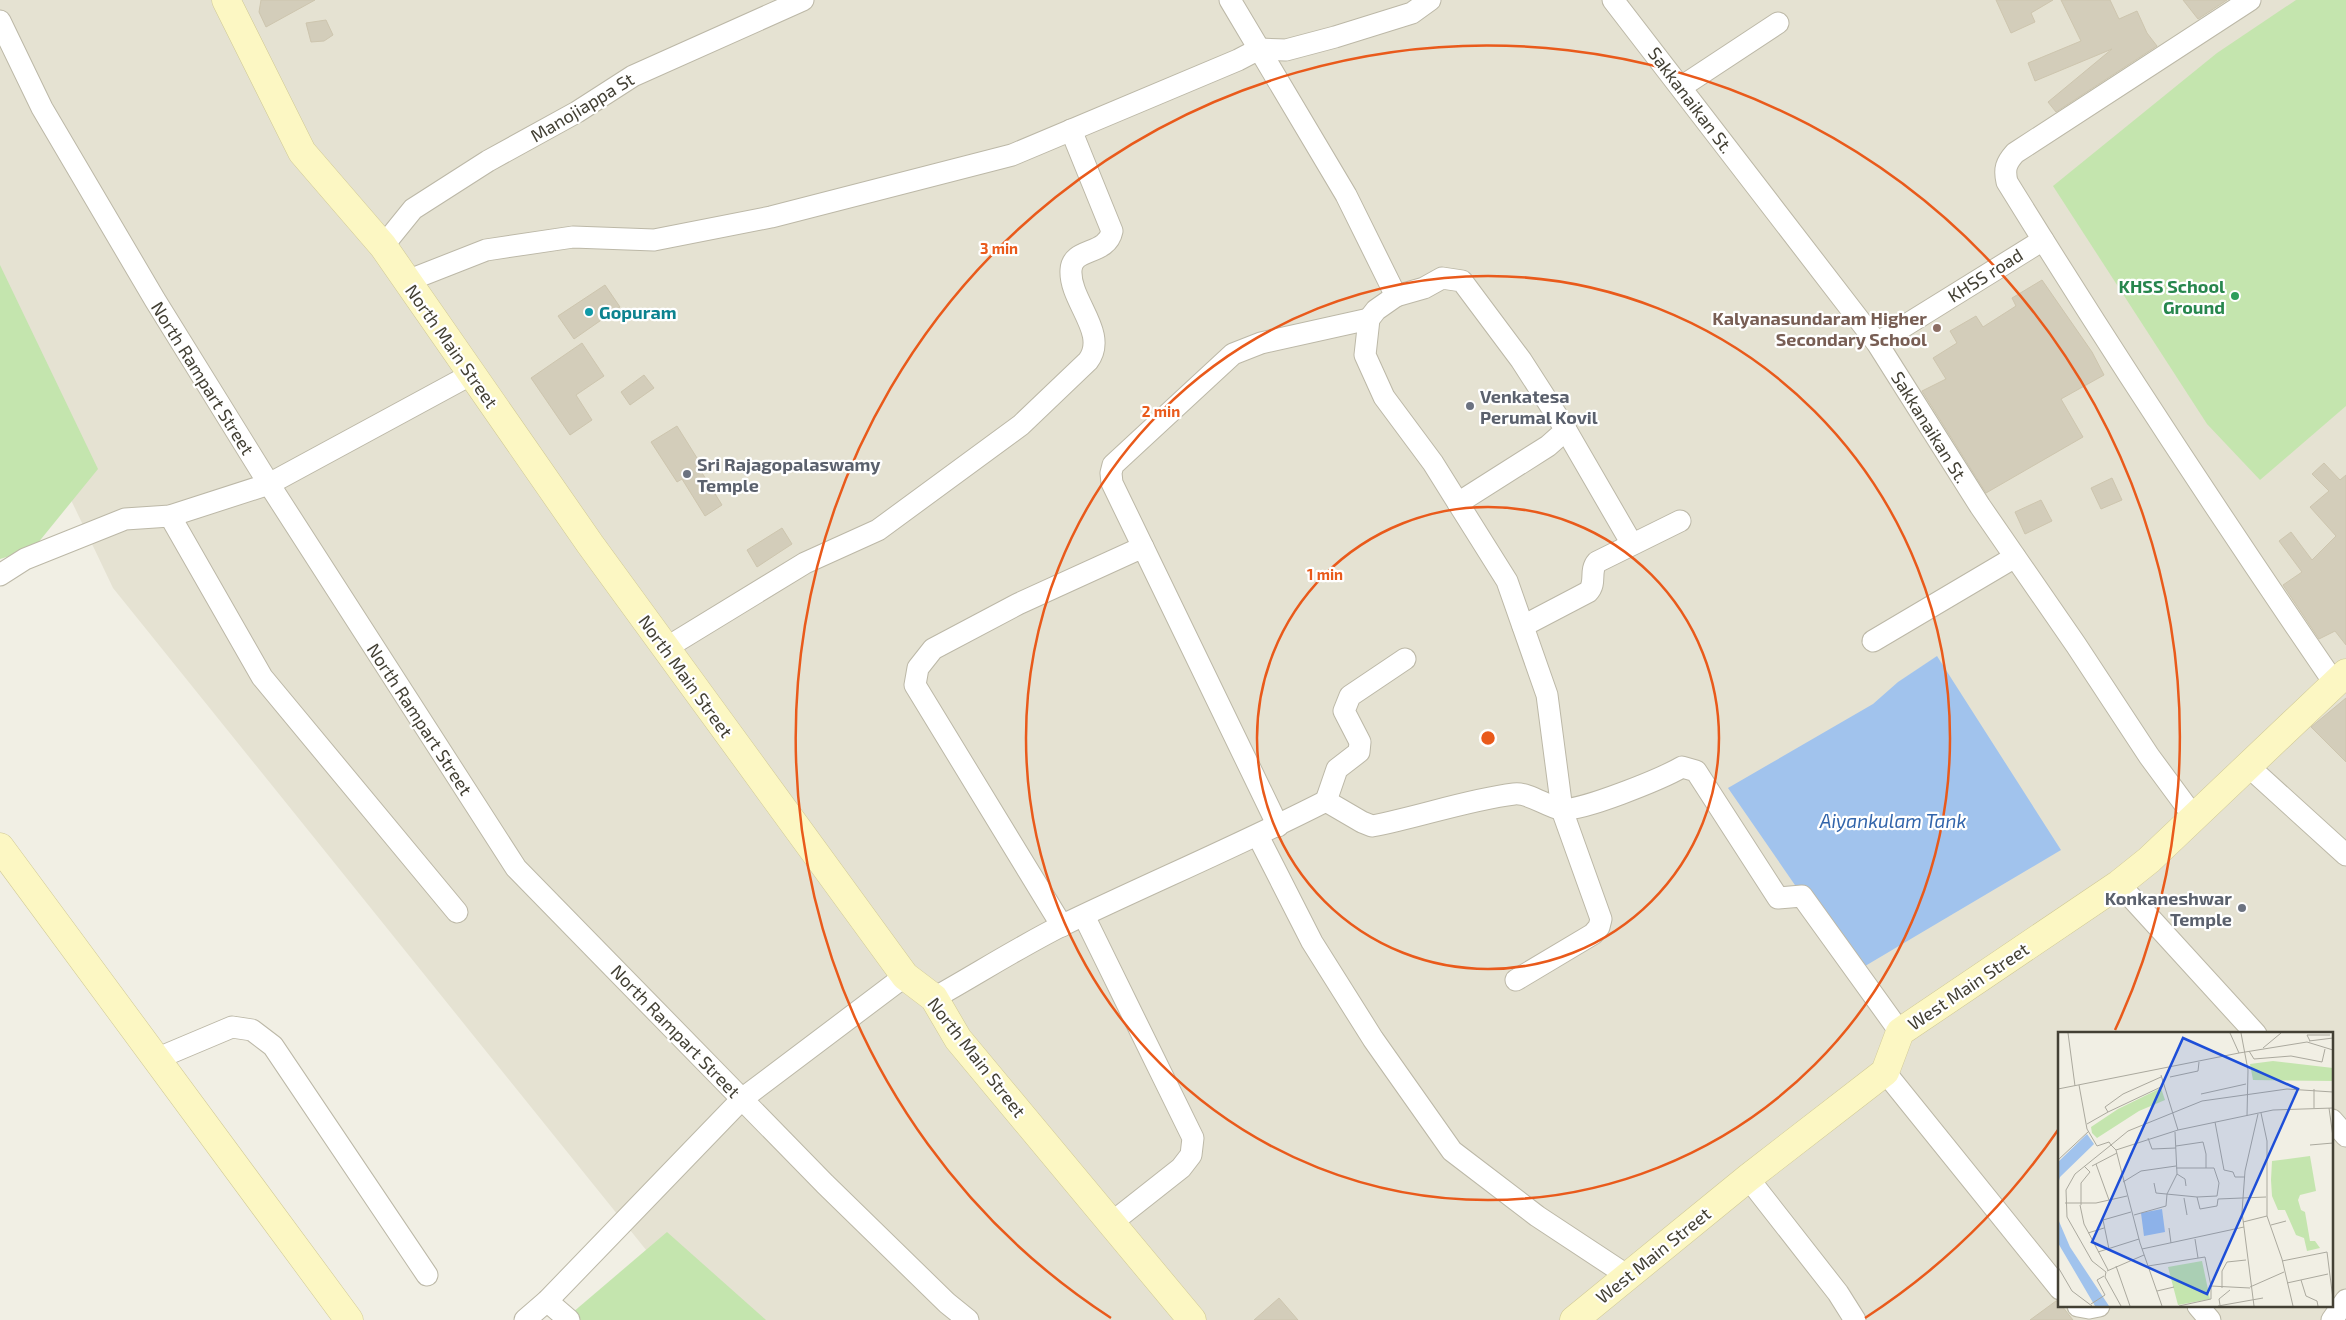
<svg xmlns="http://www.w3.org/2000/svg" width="2346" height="1320" font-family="'Exo 2',sans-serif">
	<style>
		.residential { fill: #e5e2d2; fill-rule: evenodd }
		.green { fill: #c4e5ae }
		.water { fill: #a1c3ed }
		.building { fill: #d3cdba; stroke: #cdc5ae }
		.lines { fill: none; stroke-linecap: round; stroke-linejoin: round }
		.street-casing { stroke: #bcb8a7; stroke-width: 23 }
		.secondary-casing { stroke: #d0c995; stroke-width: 29 }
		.street { stroke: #fff; stroke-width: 21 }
		.secondary { stroke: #fcf7c3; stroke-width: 28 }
		.ring { fill: none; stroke: #e95a1b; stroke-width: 2.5 }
		.leisure-dot { fill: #2e9e5b; stroke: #fff; stroke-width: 2 }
		.culture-dot { fill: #0f9aa8; stroke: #fff; stroke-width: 2 }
		.education-dot { fill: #8d6e63; stroke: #fff; stroke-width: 2 }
		.worship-dot { fill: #6b7280; stroke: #fff; stroke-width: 2 }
		.labels { text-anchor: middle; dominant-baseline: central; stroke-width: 4.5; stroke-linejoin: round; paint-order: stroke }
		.street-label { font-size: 18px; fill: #434034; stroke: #fff }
		.leisure-label { font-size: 18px; font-weight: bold; fill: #27864d; stroke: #fff; text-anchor: end }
		.culture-label { font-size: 18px; font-weight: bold; fill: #0d838f; stroke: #fff; text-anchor: start }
		.education-label { font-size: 18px; font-weight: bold; fill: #785e54; stroke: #fff; text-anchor: end }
		.worship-label { font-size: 18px; font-weight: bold; fill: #5b616d; stroke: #fff; text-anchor: start }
		.water-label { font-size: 19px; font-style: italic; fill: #3265ab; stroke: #fff }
		.inset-road { fill: none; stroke: #aba99e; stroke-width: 1 }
		.view { fill: #1d4ed8; fill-opacity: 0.15; stroke: #1d4ed8; stroke-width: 2.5 }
		.inset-edge { fill: none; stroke: #434034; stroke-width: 2.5 }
		.centre { fill: #e95a1b; stroke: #fff; stroke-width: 2.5 }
		.ring-label { font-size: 15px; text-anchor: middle; font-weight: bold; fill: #e95a1b; stroke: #fff; stroke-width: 4.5; stroke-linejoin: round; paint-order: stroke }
	</style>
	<rect width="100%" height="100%" fill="#f1efe4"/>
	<path class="residential" d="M0,0H2346V1320H717L688,1302L113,588L0,351ZM2060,1034H2332V1306H2060Z"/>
	<g class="green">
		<path d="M2296,0H2346V406L2260,480L2207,424L2053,186L2217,53Z"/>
		<path d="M0,265L98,469L33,549L0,559Z"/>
		<path d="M667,1232L766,1320H578L572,1313Z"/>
	</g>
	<path class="water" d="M1937,656L2061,850L1855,972L1728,788L1873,704L1898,682Z"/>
	<g class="building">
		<path d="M261,0H315L266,27L259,12Z"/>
		<path d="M1996,0H2053L2031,13L2035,22L2011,33Z"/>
		<path d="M2061,0H2110L2119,19L2137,11L2147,33L2157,46L2056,112L2048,102L2112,49L2035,81L2028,63L2081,41Z"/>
		<path d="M2183,0H2227L2198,19Z"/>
		<path d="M326,20L333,35L324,41L311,42L306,23Z"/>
		<path d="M2042,280L2092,352L2104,375L2061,399L2083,437L1986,493L1922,391L1946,379L1933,358L1957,343L1950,331L1976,316L1983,327L2016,306L2012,298Z"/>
		<path d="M605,285L620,307L574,339L558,316Z"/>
		<path d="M582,343L604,376L576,395L592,420L570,435L531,378Z"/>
		<path d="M644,375L654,388L630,405L621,392Z"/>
		<path d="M677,426L702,466L699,468L722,505L705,516L682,479L677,482L651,442Z"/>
		<path d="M2324,463L2340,480L2346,475V645L2335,631L2319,639L2283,585L2302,572L2279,541L2291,532L2312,560L2336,536L2310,507L2329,491L2312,474Z"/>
		<path d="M2112,478L2122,500L2101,509L2091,488Z"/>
		<path d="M2041,500L2052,521L2025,534L2015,512Z"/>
		<path d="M782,528L792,544L757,567L747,550Z"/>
		<path d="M2346,698V762L2311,727Z"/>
		<path d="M1279,1298L1298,1320H1254Z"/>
		<path d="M2056,1301H2059L2060,1306H2062L2073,1320H2030Z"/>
	</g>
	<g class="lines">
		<defs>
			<g id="street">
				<path d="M1230,0L1346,195L1396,296L1424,288L1442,278L1462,281L1521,360L1566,430L1548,446L1458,503L1507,581L1547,695L1562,810L1601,919L1599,927L1593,934L1516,980"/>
				<path d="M1613,0L1877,343L1980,506L2076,645L2149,756L2194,817"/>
				<path d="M2250,0L2015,153C2006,163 2004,169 2007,182C2112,352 2222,519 2335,684"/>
				<path d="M0,21L42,108L155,300L269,484L516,868L825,1184L947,1303L968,1320"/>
				<path d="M1681,87L1778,23"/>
				<path d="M383,246L413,209L488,161L577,112L633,76L803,0"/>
				<path d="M407,281L486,250L573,237L654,240L771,217L1012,155L1238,60L1259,49L1286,50L1335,37L1412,13L1430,0"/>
				<path d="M1396,296L1376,310L1369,319L1365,355L1384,397L1433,463L1458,503"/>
				<path d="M1877,343L2043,240"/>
				<path d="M1566,430L1632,544"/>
				<path d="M170,516L262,677L457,912"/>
				<path d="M1143,547L1112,483L1111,473L1113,465L1233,354L1261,343L1369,319"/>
				<path d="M0,575L25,559L125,519L170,516L269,484L472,374"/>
				<path d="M1523,626L1588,592C1597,583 1589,571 1597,562L1680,521"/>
				<path d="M1873,641L2015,557"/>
				<path d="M666,648L805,563L878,530L1021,425L1088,361C1109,333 1069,301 1071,270C1072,247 1107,256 1112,231L1071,130"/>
				<path d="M2248,766L2346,855"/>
				<path d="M1326,801L1337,769L1359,752L1360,742L1344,711L1350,696L1405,659"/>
				<path d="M1258,836L1312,942L1373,1039L1452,1151L1537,1216L1628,1276"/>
				<path d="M2119,884L2256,1034"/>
				<path d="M1084,916L1193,1138L1191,1155L1181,1168L1110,1224"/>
				<path d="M1062,926L915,685L918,668L933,649L1018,604L1143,547L1278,826"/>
				<path d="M934,998C977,974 1019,947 1063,925C1150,883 1240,845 1326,801L1362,822L1372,826C1420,817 1466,800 1514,794C1528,792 1546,806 1560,809C1579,813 1663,778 1682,767L1696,771L1778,898L1802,896L1900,1032"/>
				<path d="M156,1059L232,1027L252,1030L273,1046L427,1275"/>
				<path d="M1885,1072L2060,1289"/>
				<path d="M2332,1120L2346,1136"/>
				<path d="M1748,1178L1838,1293L1855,1320"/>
				<path d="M547,1301L569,1320"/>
				<path d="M2078,1306L2089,1308L2099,1306"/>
				<path d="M2198,1306L2210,1320"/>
				<path d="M525,1320L547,1301L742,1099L905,976"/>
				<path d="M2332,1320L2346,1300"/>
			</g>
			<g id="secondary">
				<path d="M226,0L302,152L383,246L590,544L905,976L934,998L958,1039L1192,1320"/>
				<path d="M0,847L349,1320"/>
				<path d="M1574,1320L1748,1178L1885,1072L1900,1032L2119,884L2149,860L2346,673"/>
			</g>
		</defs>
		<use href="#street" class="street-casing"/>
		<use href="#secondary" class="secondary-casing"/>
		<use href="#street" class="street"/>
		<use href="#secondary" class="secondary"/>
	</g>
	<g class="ring">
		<circle cx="1488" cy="738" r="231"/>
		<circle cx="1488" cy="738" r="462"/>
		<path d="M2058 1130A692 692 0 0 1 1865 1318M1111 1318A692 692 0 1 1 2115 1030"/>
	</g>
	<circle class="leisure-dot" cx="2235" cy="296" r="5"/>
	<circle class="culture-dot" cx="589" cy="312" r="5"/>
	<circle class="education-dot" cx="1937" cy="328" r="5"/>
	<g class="worship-dot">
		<circle cx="1470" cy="406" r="5"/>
		<circle cx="687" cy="474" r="5"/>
		<circle cx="2242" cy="908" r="5"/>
	</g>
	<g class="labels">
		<g class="street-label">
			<text transform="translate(1691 100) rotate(53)">Sakkanaikan St.</text>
			<text transform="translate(582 107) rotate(-31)">Manojiappa St</text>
			<text transform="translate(1985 275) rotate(-32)">KHSS road</text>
			<text transform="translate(452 346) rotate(55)">North Main Street</text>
			<text transform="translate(203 378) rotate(58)">North Rampart Street</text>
			<text transform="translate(1930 427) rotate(58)">Sakkanaikan St.</text>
			<text transform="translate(686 676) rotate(54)">North Main Street</text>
			<text transform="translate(420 719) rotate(57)">North Rampart Street</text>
			<text transform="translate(1968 986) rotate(-34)">West Main Street</text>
			<text transform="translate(676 1031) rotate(46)">North Rampart Street</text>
			<text transform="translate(977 1057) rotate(52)">North Main Street</text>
			<text transform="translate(1653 1255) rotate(-39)">West Main Street</text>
		</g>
		<g class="leisure-label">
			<text x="2225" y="286">KHSS School<tspan x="2225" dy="21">Ground</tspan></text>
		</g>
		<g class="culture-label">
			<text x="599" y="312">Gopuram</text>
		</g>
		<g class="education-label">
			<text x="1927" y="318">Kalyanasundaram Higher<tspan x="1927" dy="21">Secondary School</tspan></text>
		</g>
		<g class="worship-label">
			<text x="1480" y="396">Venkatesa<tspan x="1480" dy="21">Perumal Kovil</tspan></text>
			<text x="697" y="464">Sri Rajagopalaswamy<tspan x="697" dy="21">Temple</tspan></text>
			<text x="2232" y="898" text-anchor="end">Konkaneshwar<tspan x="2232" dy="21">Temple</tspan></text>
		</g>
		<g class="water-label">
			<text x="1893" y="820">Aiyankulam Tank</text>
		</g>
	</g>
	<g transform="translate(2058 1032)">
		<rect width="275" height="275" fill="#f1efe4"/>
		<path d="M215,29L275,36V49L195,48L192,32ZM103,56L107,68L81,79L39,106L34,101L33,95L60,77ZM252,124L258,159L242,163L240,168L243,178L247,180L252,209H257L262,216L249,219L246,206L238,203L227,178H220L214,164L213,148L214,129ZM144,229L152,267L120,273L110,235Z" fill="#c4e5ae"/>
		<path d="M29,102L36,112L2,145L0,152V130ZM104,177L107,200L86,204L83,181ZM0,187L12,215L51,274H37L0,211Z" fill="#a1c3ed"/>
		<path class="inset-road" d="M10,1L17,54M172,1L181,21L249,10L275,18M183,1L190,38L189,84M251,9L275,6M252,9L249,3H272M205,16L223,1M191,19L196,27L233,24L264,30L267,17M103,43L120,98M103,45L65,62L47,75L50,80L105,54M112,45L140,39L141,30M21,53L29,97L39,114L51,110L53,113L17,142L8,158L9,185L34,229L48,240L47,245L63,274M0,57L181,21M256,57V76M143,62L188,52M271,76L275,105M203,81L209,109V184L224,227L235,274M157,90L166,138L175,140L177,145H187M29,92L50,80M90,106L94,117L118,116M252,113L275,111M118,114L145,110L148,122V136H118M58,118L53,113L70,99L144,69L229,57L275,60M58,118L120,98L215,78L275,76M58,118L82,211L104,274M0,128L31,99M38,132L51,168M34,134L59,121M148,136H156L161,151L159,164M119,142L127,147L128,154M65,150L83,139L118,134M96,151L98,161L139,165L142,177L159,174L160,167L208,165M139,165L159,164M126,166L129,183M7,171H38L69,164M22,173L26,192L50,238M23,173V151L32,140L26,134M76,183L108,174L109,162L119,142L117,100M185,190L209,184M213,193L228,189M111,196L113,211M30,201L46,196M137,207L140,226M51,217L45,188L73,180M84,217L186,195M40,220L81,207M224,229L269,220L275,267M58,234L72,274M90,234L147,225L153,254L192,256M0,235L14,259L34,274M49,239L86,223M243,248L248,264L259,269L260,274M229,251L270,242M192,255L226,240M164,256V239L169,230L188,228M99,259L116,255M33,272L47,263L39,248L46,244M162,273L161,267L172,258M121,274L153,267V254M160,274L205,266M196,274L184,180L187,139L200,82"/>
		<path class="view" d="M125,6L240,57L149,262L34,210Z"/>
		<rect width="275" height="275" class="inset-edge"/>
	</g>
	<circle cx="1488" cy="738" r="8" class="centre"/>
	<g class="ring-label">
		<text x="999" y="254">3 min</text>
		<text x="1161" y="417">2 min</text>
		<text x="1325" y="580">1 min</text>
	</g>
</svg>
